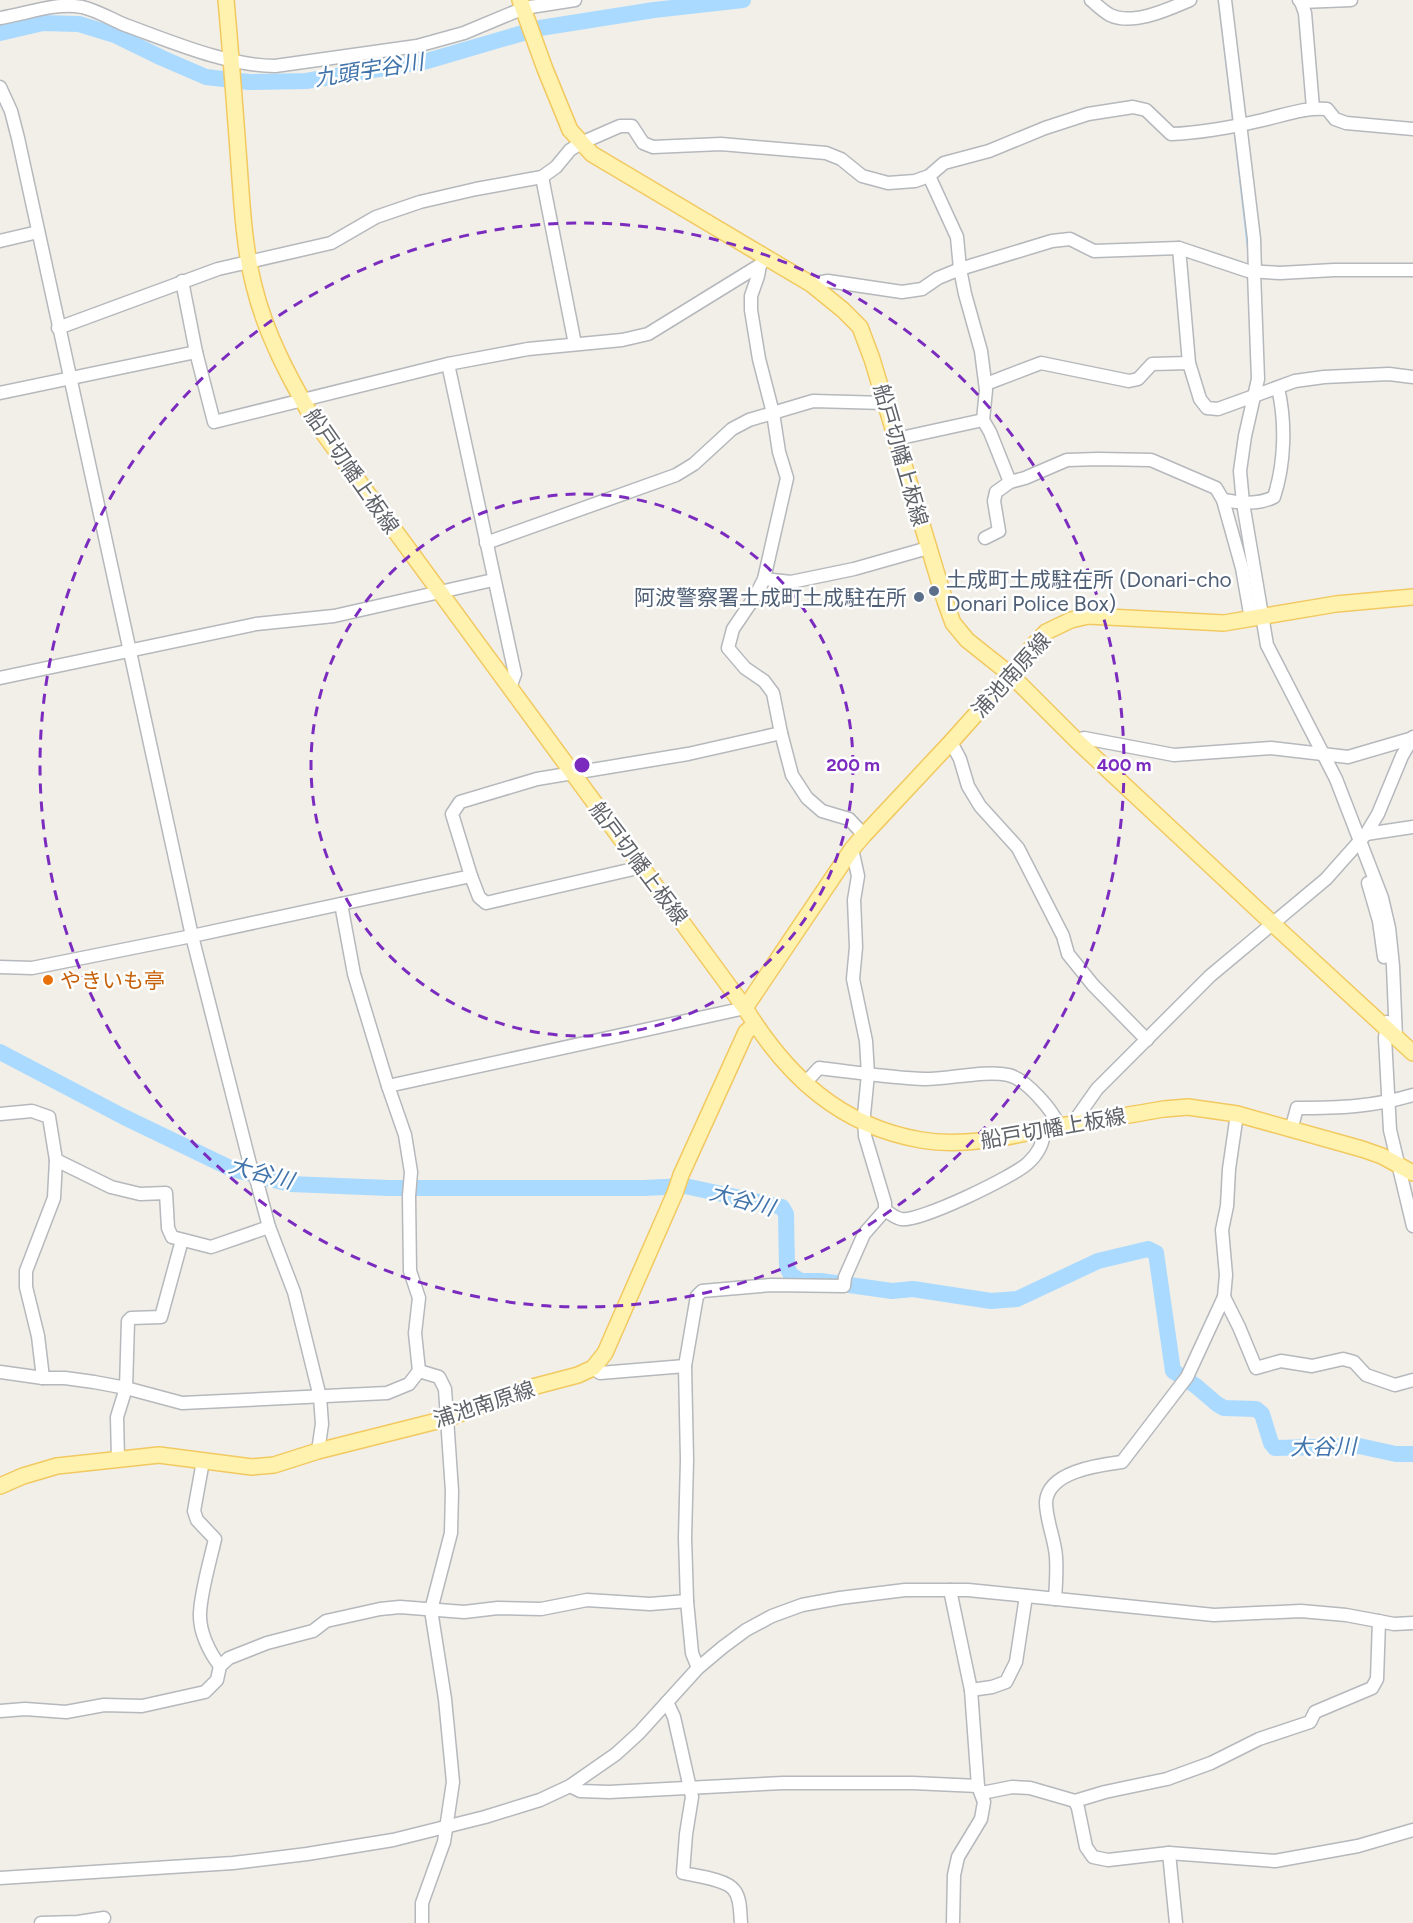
<svg xmlns="http://www.w3.org/2000/svg" width="1413" height="1923" font-family="Figtree,'Noto Sans JP',sans-serif">
	<style>
		.lines { fill: none; stroke-linecap: round; stroke-linejoin: round }
		.stream { stroke: #aadaff; stroke-width: 3 }
		.river { stroke: #aadaff; stroke-width: 16 }
		.minor-casing { stroke: #b5b8bc; stroke-width: 15 }
		.major-casing { stroke: #f2c960; stroke-width: 18 }
		.minor { stroke: #fff; stroke-width: 12 }
		.major { stroke: #fff2af; stroke-width: 15 }
		.ring { fill: none; stroke: #7b2cbf; stroke-width: 3; stroke-dasharray: 10 8 }
		.service-dot { fill: #5c6f8a; stroke: #fff; stroke-width: 2 }
		.food-dot { fill: #e8710a; stroke: #fff; stroke-width: 2 }
		.labels { text-anchor: middle; dominant-baseline: central; stroke-width: 5; stroke-linejoin: round; paint-order: stroke }
		.street-label { font-size: 21px; fill: #5f6368; stroke: #fff }
		.service-label { font-size: 21px; fill: #4e5e75; stroke: #fff; text-anchor: start }
		.food-label { font-size: 21px; fill: #c56008; stroke: #fff; text-anchor: start }
		.water-label { font-size: 22px; font-style: italic; fill: #4174aa; stroke: #fff }
		.centre { fill: #7b2cbf; stroke: #fff; stroke-width: 3 }
		.ring-label { font-size: 18px; text-anchor: middle; font-weight: bold; fill: #7b2cbf; stroke: #fff; stroke-width: 5; stroke-linejoin: round; paint-order: stroke }
	</style>
	<rect width="100%" height="100%" fill="#f1efe8"/>
	<g class="lines">
		<g class="stream">
			<path d="M1221,14L1234,123"/>
			<path d="M1235,130L1249,254"/>
		</g>
		<g class="river">
			<path d="M0,33L43,23L79,24L115,35L162,58L206,77L249,82L306,81L427,61L540,28L654,10L743,0"/>
			<path d="M0,1052L124,1117L232,1169L290,1184L389,1188H644L685,1186L782,1207L786,1214L787,1267L791,1275L801,1281H821L892,1291L913,1289L991,1301L1017,1299L1098,1261L1148,1249L1156,1253L1173,1371L1196,1386L1217,1404L1224,1408L1256,1409L1262,1414L1271,1443L1275,1448L1359,1446L1396,1454H1413"/>
		</g>
		<defs>
			<g id="minor">
				<path d="M1091,0C1097,5 1103,11 1110,15C1133,26 1169,9 1190,0"/>
				<path d="M1225,0L1254,239L1255,272"/>
				<path d="M1299,0L1301,2L1305,13L1313,108"/>
				<path d="M1301,2L1351,0"/>
				<path d="M0,18C26,14 55,2 82,7C96,10 111,19 125,25C170,41 227,66 275,66L417,46L464,33L524,8L575,0"/>
				<path d="M0,87L11,111L18,138L192,936L250,1164L257,1182L269,1227L294,1292L320,1397L322,1424L318,1451"/>
				<path d="M542,177L575,344"/>
				<path d="M0,241L38,232"/>
				<path d="M1179,248L1189,363L1200,399L1207,408L1218,409L1295,381L1324,377L1389,374L1413,377"/>
				<path d="M764,261L760,265L758,276L751,296V310L759,359L773,413L779,452L787,478L764,579L756,595L733,629L728,648L745,668L764,681L773,693L781,733L792,775L807,798L822,811L849,819L864,835"/>
				<path d="M1254,272L1258,379L1245,436L1240,471L1243,503L1267,645L1336,779L1382,898L1389,928L1393,966L1396,1038"/>
				<path d="M182,281L196,352L214,422L448,364L528,349L622,340L648,334L760,265"/>
				<path d="M811,284L828,281L902,292L922,289L938,278L960,269L1052,241L1070,239L1094,251L1179,248L1248,271L1280,273L1334,270H1413"/>
				<path d="M58,328L218,269L331,243L376,217L420,202L476,189L542,177L556,167L570,150L581,143L620,126H632L643,143L653,147L721,144L826,153L841,159L862,176L888,183L915,181L929,176L944,163L989,151L1045,128L1088,114L1133,107L1146,110L1171,134C1203,133 1233,127 1263,120C1285,115 1305,107 1327,109L1335,119L1346,123L1413,129"/>
				<path d="M448,364L515,674L510,688"/>
				<path d="M986,384L1041,363L1129,381L1138,379L1152,364L1189,363"/>
				<path d="M0,393L196,352"/>
				<path d="M983,420L990,432L1010,482"/>
				<path d="M896,439L983,420L986,390L981,351L965,294L960,269L957,237L929,176"/>
				<path d="M1223,500C1240,503 1258,505 1274,497C1285,463 1286,422 1278,388"/>
				<path d="M985,538L999,531L994,501L996,492L1010,482L1025,478L1067,460L1098,459L1151,460L1216,488L1223,500L1242,568L1251,619"/>
				<path d="M486,543L676,475L694,464L732,429L749,420L813,401L885,403"/>
				<path d="M764,579L791,582L854,569L928,548"/>
				<path d="M0,678L256,624L334,616L493,580"/>
				<path d="M1076,740L1084,738L1174,755L1271,748L1348,757L1413,738"/>
				<path d="M951,742L960,759L968,786L980,806L1018,848L1063,936L1068,954L1093,985L1147,1040"/>
				<path d="M1366,834L1413,827"/>
				<path d="M471,876L452,814L460,802L537,779L688,754L781,733"/>
				<path d="M1368,883L1379,921L1384,957"/>
				<path d="M0,967L32,968L192,936L471,876L479,897L486,903L642,867"/>
				<path d="M1387,1022L1385,1038L1390,1130L1413,1226"/>
				<path d="M805,1083L819,1068C854,1072 890,1078 925,1079C949,1079 986,1070 1008,1075C1025,1078 1054,1111 1059,1127"/>
				<path d="M388,1086L745,1008"/>
				<path d="M0,1114L32,1111L49,1117L56,1160L54,1198L26,1271V1287L38,1336L43,1378"/>
				<path d="M1079,1123L1078,1116L1097,1089L1210,976L1326,879L1366,834L1378,814L1402,756L1413,737"/>
				<path d="M1291,1130L1297,1108C1338,1108 1373,1107 1413,1095"/>
				<path d="M56,1160L111,1187L140,1194L166,1193L168,1228L172,1237L211,1247L269,1227"/>
				<path d="M885,1210C889,1213 896,1218 901,1219C918,1223 1015,1176 1028,1163C1037,1155 1045,1142 1043,1130"/>
				<path d="M1224,1297L1239,1327L1256,1368L1281,1361L1312,1366L1343,1359L1354,1362L1366,1375L1395,1385L1413,1380"/>
				<path d="M593,1368L600,1373L685,1366"/>
				<path d="M419,1371L439,1377L445,1389L452,1491L451,1533L431,1610L445,1699L453,1782L444,1842L422,1903V1923"/>
				<path d="M0,1372L43,1378H65L94,1382L126,1388L182,1403L387,1393L409,1384L419,1371L415,1333L419,1298L410,1271L409,1196L411,1172L405,1135L388,1086L354,974L341,904"/>
				<path d="M118,1459L117,1417L126,1388L128,1321L131,1318L161,1317L182,1240"/>
				<path d="M203,1461L194,1511L197,1520L215,1539C210,1561 201,1591 200,1613C199,1631 209,1652 220,1666"/>
				<path d="M950,1590L971,1690L978,1786L984,1802L981,1819L958,1857L954,1875L953,1923"/>
				<path d="M1055,1599C1056,1585 1057,1571 1056,1557C1055,1539 1046,1521 1046,1502C1048,1471 1100,1465 1122,1462L1187,1377L1224,1297L1226,1275L1222,1230L1227,1206L1229,1169L1237,1114"/>
				<path d="M698,1668L692,1653L687,1601L685,1538L687,1460L685,1366L697,1296L702,1291L771,1285L844,1286L845,1277L864,1234L885,1210V1203L865,1136L864,1115L868,1074L866,1041L853,979L856,947L854,900L858,876L852,849"/>
				<path d="M971,1690L992,1687L1006,1682L1016,1662L1026,1596"/>
				<path d="M667,1702L674,1717L692,1797L686,1834L683,1873C696,1876 726,1879 734,1890C741,1898 740,1913 741,1923"/>
				<path d="M0,1711L25,1709L66,1712L104,1705L142,1706L205,1692L217,1680L220,1666L229,1658L267,1643L313,1631L326,1621L380,1609L400,1607L464,1612L498,1608L541,1609L587,1600L650,1604L687,1601"/>
				<path d="M570,1786L580,1791L609,1792L783,1783H913L978,1786"/>
				<path d="M982,1793L1012,1787L1030,1788L1075,1801L1105,1792L1167,1779L1211,1763L1259,1739L1310,1722L1315,1712L1372,1688L1377,1679L1379,1621"/>
				<path d="M1075,1801L1078,1808L1086,1847L1093,1857L1108,1860L1169,1853L1176,1923"/>
				<path d="M1169,1853L1275,1861L1358,1846L1413,1830"/>
				<path d="M0,1878L233,1863L307,1854L393,1840L485,1817L540,1800L570,1786L616,1754L639,1733L698,1668L723,1647L746,1630L772,1616L802,1605L840,1598L905,1590H968L1214,1615L1301,1611L1346,1615L1394,1624L1413,1623"/>
				<path d="M41,1923L78,1922L104,1918"/>
			</g>
			<g id="major">
				<path d="M226,0C231,55 235,109 239,164C242,205 244,247 254,286C266,335 289,377 313,419L745,1008C787,1076 840,1126 921,1140C967,1148 1016,1135 1061,1126C1096,1120 1130,1115 1164,1109L1188,1107L1237,1114L1362,1149L1382,1156L1413,1173"/>
				<path d="M520,0L545,69L570,130L592,154L811,284L843,310L860,327L872,359L945,601L953,623L967,640L1011,675L1076,740L1273,924L1413,1053"/>
				<path d="M745,1008L852,849L864,835L951,742L1011,675L1032,647L1046,632L1071,620L1088,616L1224,623L1336,604L1413,597"/>
				<path d="M0,1486L23,1476L57,1466L159,1455L252,1467L274,1465L318,1451L449,1418L521,1390L578,1375L593,1368L605,1353L675,1193L681,1175L746,1032L755,1024"/>
			</g>
		</defs>
		<use href="#minor" class="minor-casing"/>
		<use href="#major" class="major-casing"/>
		<use href="#minor" class="minor"/>
		<use href="#major" class="major"/>
	</g>
	<g class="ring">
		<circle cx="582" cy="765" r="271"/>
		<circle cx="582" cy="765" r="542"/>
	</g>
	<g class="service-dot">
		<circle cx="934" cy="591" r="6"/>
		<circle cx="919" cy="597" r="6"/>
	</g>
	<circle class="food-dot" cx="48" cy="980" r="6"/>
	<g class="labels">
		<g class="street-label">
			<text transform="translate(901 455) rotate(74)">船戸切幡上板線</text>
			<text transform="translate(352 471) rotate(55)">船戸切幡上板線</text>
			<text transform="translate(1011 675) rotate(-48)">浦池南原線</text>
			<text transform="translate(639 863) rotate(53)">船戸切幡上板線</text>
			<text transform="translate(1053 1128) rotate(-10)">船戸切幡上板線</text>
			<text transform="translate(484 1404) rotate(-18)">浦池南原線</text>
		</g>
		<g class="service-label">
			<text x="946" y="579">土成町土成駐在所 (Donari-cho<tspan x="946" dy="24">Donari Police Box)</tspan></text>
			<text x="907" y="597" text-anchor="end">阿波警察署土成町土成駐在所</text>
		</g>
		<g class="food-label">
			<text x="60" y="980">やきいも亭</text>
		</g>
		<g class="water-label">
			<text transform="translate(369 70) rotate(-9)">九頭宇谷川</text>
			<text transform="translate(261 1173) rotate(15)">大谷川</text>
			<text transform="translate(742 1200) rotate(15)">大谷川</text>
			<text transform="translate(1323 1447) rotate(-1)">大谷川</text>
		</g>
	</g>
	<circle cx="582" cy="765" r="9" class="centre"/>
	<g class="ring-label">
		<text x="853" y="771">200 m</text>
		<text x="1124" y="771">400 m</text>
	</g>
</svg>
